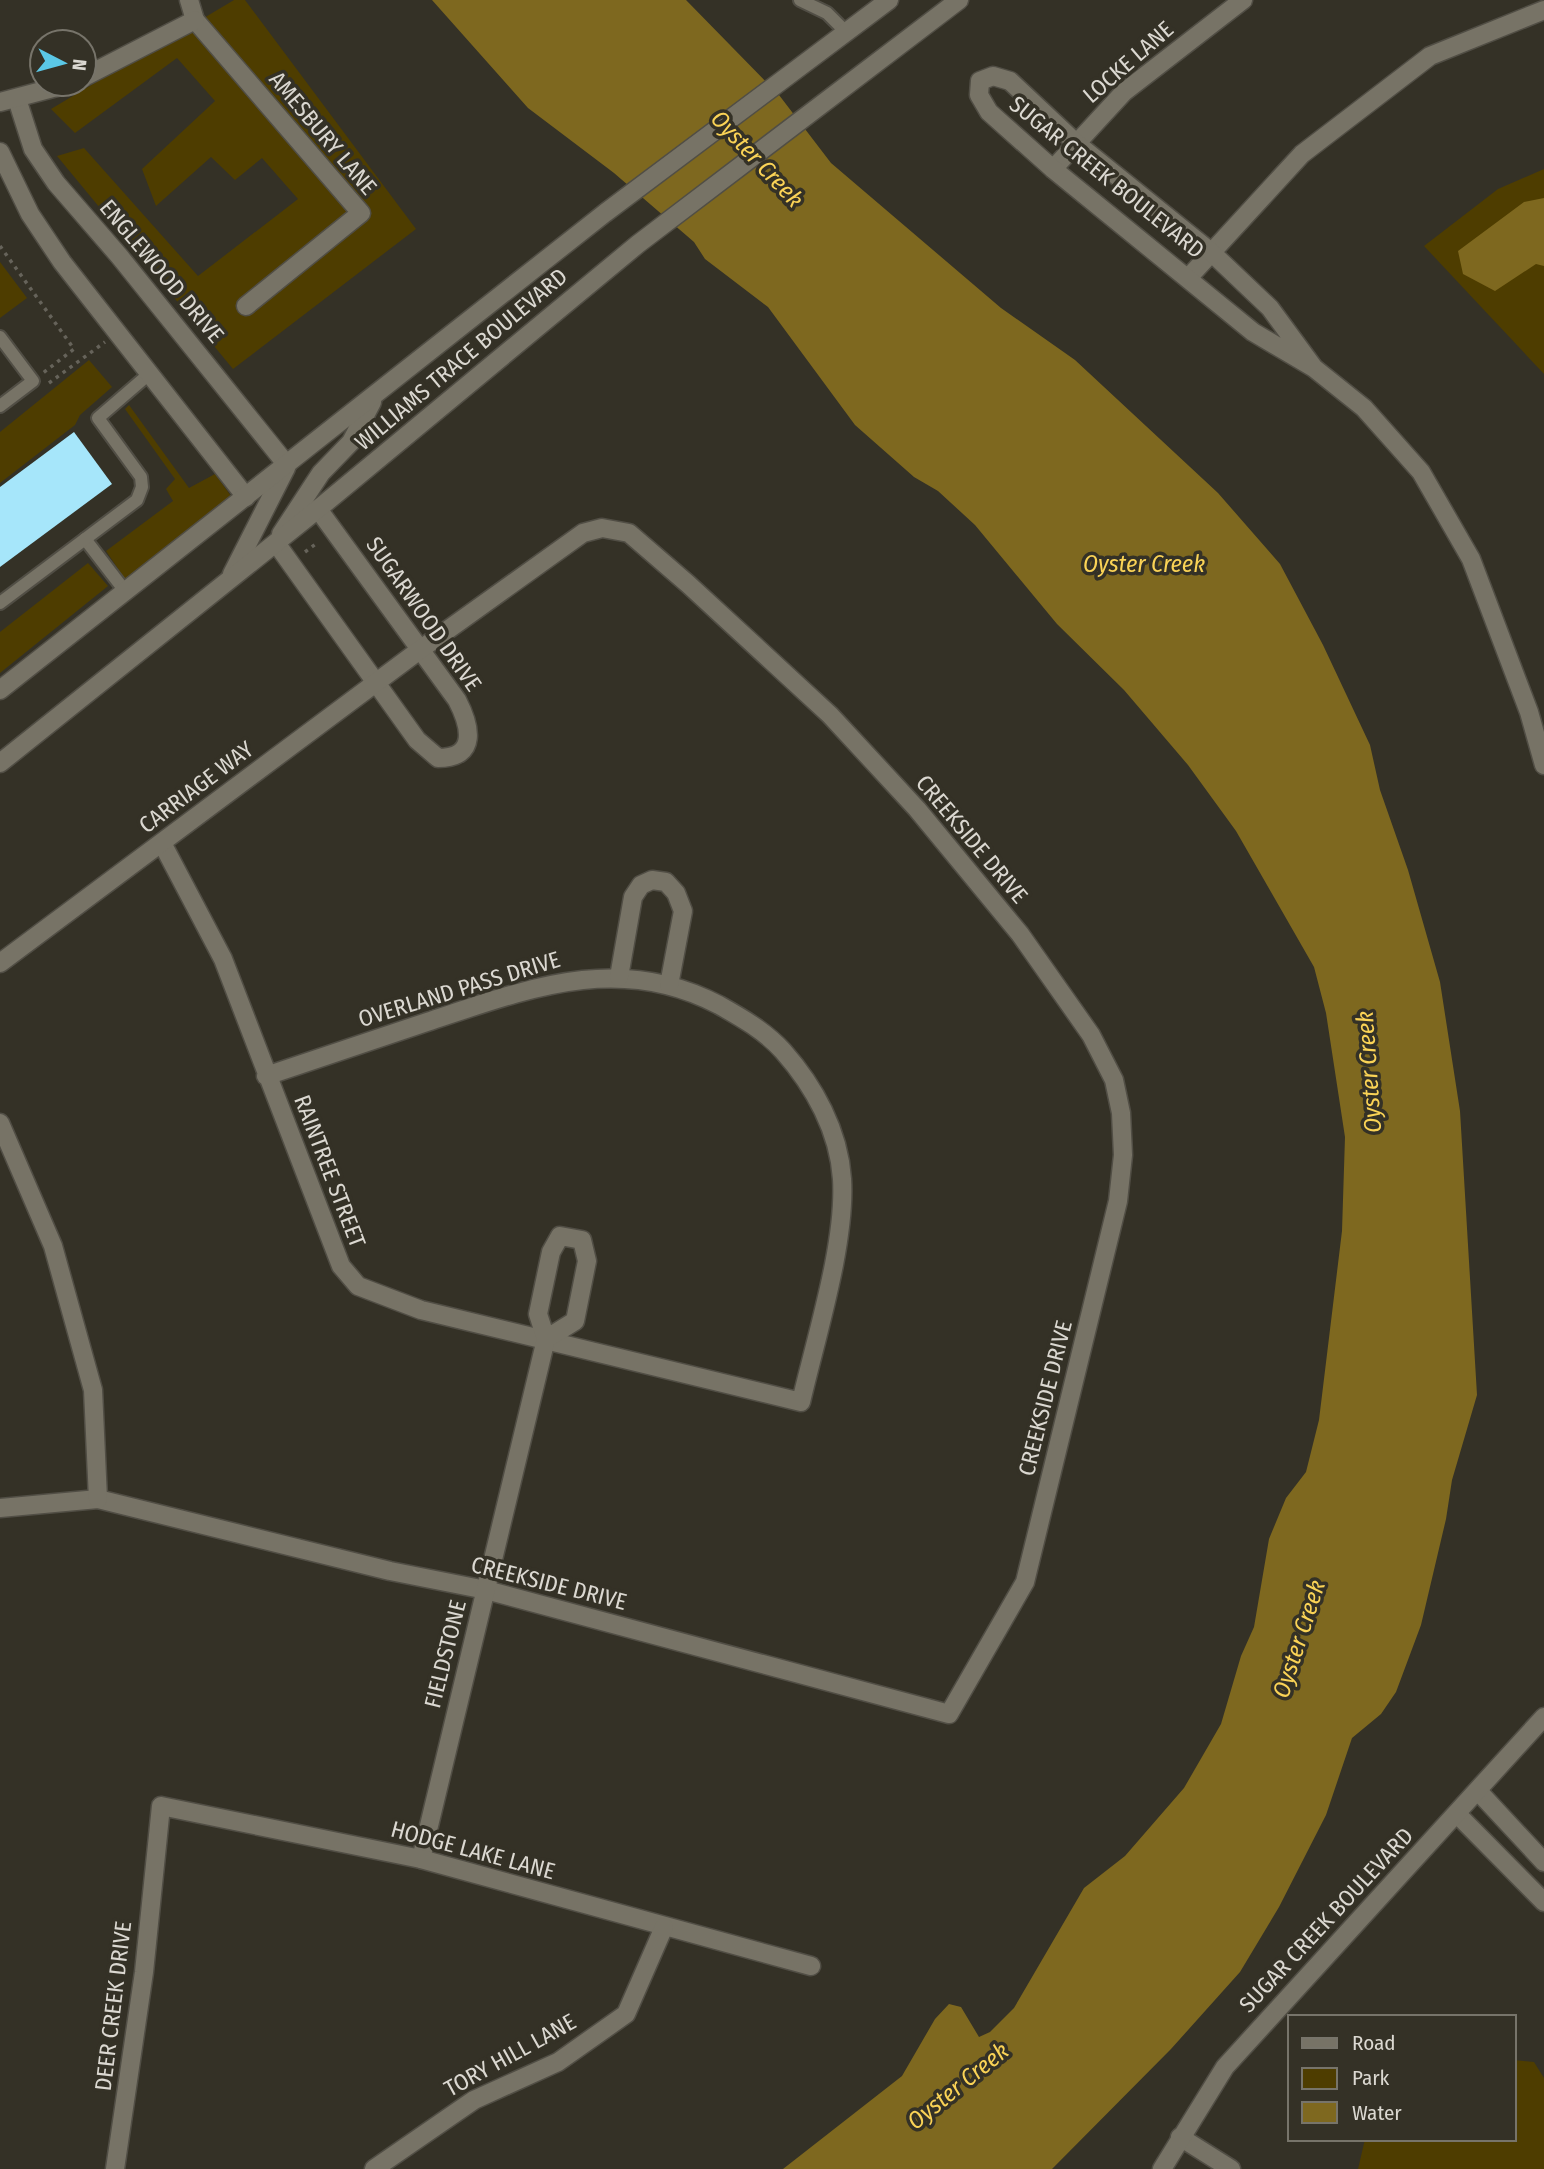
<svg xmlns="http://www.w3.org/2000/svg" width="1544" height="2169" font-family="'Fira Sans Condensed',sans-serif">
	<style>
		.green { fill: #4e3d00 }
		.water { fill: #7e681f }
		.building { fill: #a6e6fa }
		.lines { fill: none; stroke-linecap: round; stroke-linejoin: round }
		.lane-casing { stroke: #514e45; stroke-width: 16 }
		.street-casing { stroke: #514e45; stroke-width: 21 }
		.secondary-casing { stroke: #514e45; stroke-width: 21 }
		.path { stroke: #66635a; stroke-width: 3.5; stroke-dasharray: 3.5 5; stroke-linecap: butt }
		.lane { stroke: #777366; stroke-width: 12 }
		.street { stroke: #777366; stroke-width: 18 }
		.secondary { stroke: #777366; stroke-width: 18 }
		.labels { text-anchor: middle; dominant-baseline: central; stroke-width: 7; stroke-linejoin: round; paint-order: stroke }
		.street-label { font-size: 23px; fill: #dbd8d1; stroke: #343126 }
		.water-label { font-size: 24px; font-style: italic; fill: #fad356; stroke: #343126 }
	</style>
	<rect width="100%" height="100%" fill="#343126"/>
	<g class="green">
		<path d="M234,0H245L416,229L233,369L57,156L84,148L198,276L298,199L262,158L235,180L211,157L156,206L142,169L215,101L177,58L75,133L51,109Z"/>
		<path d="M1544,169V374L1424,246L1498,189Z"/>
		<path d="M0,262L27,298L0,318Z"/>
		<path d="M89,360L112,387L80,415L75,425L0,483V432Z"/>
		<path d="M129,405L189,488L215,474L231,496L127,582L106,551L173,501L166,489L175,479L125,409Z"/>
		<path d="M88,563L108,586L0,673V632Z"/>
		<path d="M1514,2060L1534,2062L1544,2078V2169H1358L1365,2139H1514Z"/>
	</g>
	<g class="water">
		<path d="M432,0H686L779,95L831,163L1001,308L1075,360L1218,493L1280,564L1323,645L1370,745L1380,790L1408,870L1440,982L1460,1111L1477,1395L1452,1480L1446,1519L1421,1625L1396,1692L1381,1714L1352,1738L1326,1815L1279,1907L1240,1972L1171,2049L1052,2169H783L902,2076L935,2019L949,2004L961,2007L979,2037L990,2032L1014,2008L1084,1888L1125,1856L1184,1788L1221,1724L1241,1656L1254,1627L1269,1539L1286,1498L1306,1472L1319,1420L1342,1231L1345,1137L1326,1013L1314,967L1236,831L1188,765L1124,690L1057,624L975,525L938,491L914,477L855,425L768,307L705,259L694,242L614,173L528,108Z"/>
		<path d="M1544,198V266L1536,264L1495,291L1463,274L1458,251L1524,202Z"/>
	</g>
	<path class="building" d="M74,432L112,484L0,567V487Z"/>
	<g class="lines">
		<defs>
			<g id="lane">
				<path d="M800,0L827,13L847,33"/>
				<path d="M0,337L33,381L0,406"/>
				<path d="M85,539L125,591"/>
				<path d="M0,603L137,500L142,487L141,477L98,418L149,374"/>
			</g>
			<g id="street">
				<path d="M189,0L195,20L361,213L246,306"/>
				<path d="M84,77L195,20"/>
				<path d="M17,99L33,149L56,183L120,257L287,465"/>
				<path d="M0,102L68,84"/>
				<path d="M0,152L30,214L62,262L246,497"/>
				<path d="M1053,169L1124,92L1243,0"/>
				<path d="M1189,277L1302,154L1430,56L1544,10"/>
				<path d="M1314,368L1270,308L1211,252L1076,143L1010,81L993,76L980,81L979,95L989,112L1053,169L1253,332L1314,368L1364,408L1421,472L1471,559L1529,712L1544,765"/>
				<path d="M276,543L417,740L438,758C479,758 470,725 457,700L318,509"/>
				<path d="M162,843L223,959L341,1266L358,1286L421,1310L801,1402C816,1337 846,1243 842,1179C839,1131 814,1086 783,1051C765,1031 742,1018 719,1005C618,952 527,989 427,1022C374,1040 320,1058 266,1076"/>
				<path d="M0,963L421,649L583,533L602,528L629,533L688,584L830,715L917,809L1020,934L1091,1035L1114,1080L1121,1113L1123,1155L1118,1201L1025,1582L949,1714L486,1590L390,1571L98,1499L0,1508"/>
				<path d="M619,977L633,897L641,885L652,880L666,882L676,893L683,911L669,985"/>
				<path d="M0,1123L53,1246L93,1390L98,1499"/>
				<path d="M1478,1791L1544,1862"/>
				<path d="M1457,1814L1544,1902"/>
				<path d="M421,1859L546,1339L538,1314L551,1252L560,1236L582,1240L587,1261L575,1321L546,1339"/>
				<path d="M1180,2137L1231,2169"/>
				<path d="M115,2169L144,1972L161,1806L421,1859L811,1966"/>
				<path d="M374,2169L474,2100L558,2062L626,2014L664,1927"/>
				<path d="M1162,2169L1225,2067L1544,1717"/>
			</g>
			<g id="secondary">
				<path d="M281,534L321,473L351,442L372,402"/>
				<path d="M232,574L286,468"/>
				<path d="M0,690L605,213L889,0"/>
				<path d="M0,763L318,509L638,244L959,0"/>
			</g>
		</defs>
		<use href="#lane" class="lane-casing"/>
		<use href="#street" class="street-casing"/>
		<use href="#secondary" class="secondary-casing"/>
		<g class="path">
			<path d="M0,246L74,349L43,373"/>
			<path d="M49,383L105,342"/>
			<path d="M305,552L317,543"/>
		</g>
		<use href="#lane" class="lane"/>
		<use href="#street" class="street"/>
		<use href="#secondary" class="secondary"/>
	</g>
	<g class="labels">
		<g class="street-label">
			<text transform="translate(1128 62) rotate(-41)">LOCKE LANE</text>
			<text transform="translate(323 133) rotate(50)">AMESBURY LANE</text>
			<text transform="translate(1107 177) rotate(39)">SUGAR CREEK BOULEVARD</text>
			<text transform="translate(162 271) rotate(50)">ENGLEWOOD DRIVE</text>
			<text transform="translate(461 359) rotate(-40)">WILLIAMS TRACE BOULEVARD</text>
			<text transform="translate(424 614) rotate(55)">SUGARWOOD DRIVE</text>
			<text transform="translate(196 787) rotate(-37)">CARRIAGE WAY</text>
			<text transform="translate(972 839) rotate(50)">CREEKSIDE DRIVE</text>
			<text transform="translate(459 989) rotate(-17)">OVERLAND PASS DRIVE</text>
			<text transform="translate(330 1171) rotate(69)">RAINTREE STREET</text>
			<text transform="translate(1045 1398) rotate(-76)">CREEKSIDE DRIVE</text>
			<text transform="translate(549 1583) rotate(14)">CREEKSIDE DRIVE</text>
			<text transform="translate(445 1654) rotate(-76)">FIELDSTONE</text>
			<text transform="translate(473 1850) rotate(15)">HODGE LAKE LANE</text>
			<text transform="translate(1326 1920) rotate(-47)">SUGAR CREEK BOULEVARD</text>
			<text transform="translate(113 2006) rotate(-83)">DEER CREEK DRIVE</text>
			<text transform="translate(510 2055) rotate(-29)">TORY HILL LANE</text>
		</g>
		<g class="water-label">
			<text transform="translate(757 159) rotate(47)">Oyster Creek</text>
			<text x="1144" y="564">Oyster Creek</text>
			<text transform="translate(1369 1072) rotate(-94)">Oyster Creek</text>
			<text transform="translate(1299 1639) rotate(-72)">Oyster Creek</text>
			<text transform="translate(958 2086) rotate(-39)">Oyster Creek</text>
		</g>
	</g>
	<rect x="1288" y="2015" width="228" height="126" fill="#343126" stroke="#77746a" stroke-width="2"/>
	<rect x="1302" y="2038" width="35" height="10" fill="#777366" stroke="#77746a" stroke-width="2"/>
	<text x="1352" y="2050" font-size="21" fill="#dbd8d1">Road</text>
	<rect x="1302" y="2068" width="35" height="21" fill="#4e3d00" stroke="#77746a" stroke-width="2"/>
	<text x="1352" y="2085" font-size="21" fill="#dbd8d1">Park</text>
	<rect x="1302" y="2102" width="35" height="21" fill="#7e681f" stroke="#77746a" stroke-width="2"/>
	<text x="1352" y="2120" font-size="21" fill="#dbd8d1">Water</text>
	<g transform="translate(63 63) rotate(96)"><circle r="33" fill="#343126" stroke="#77746a" stroke-width="2"/>
	<path d="M0-5L12 26L0 18L-12 26Z" fill="#5bc8e7"/>
	<text y="-10" font-size="19" font-weight="bold" text-anchor="middle" fill="#dbd8d1">N</text>
	</g>
</svg>
